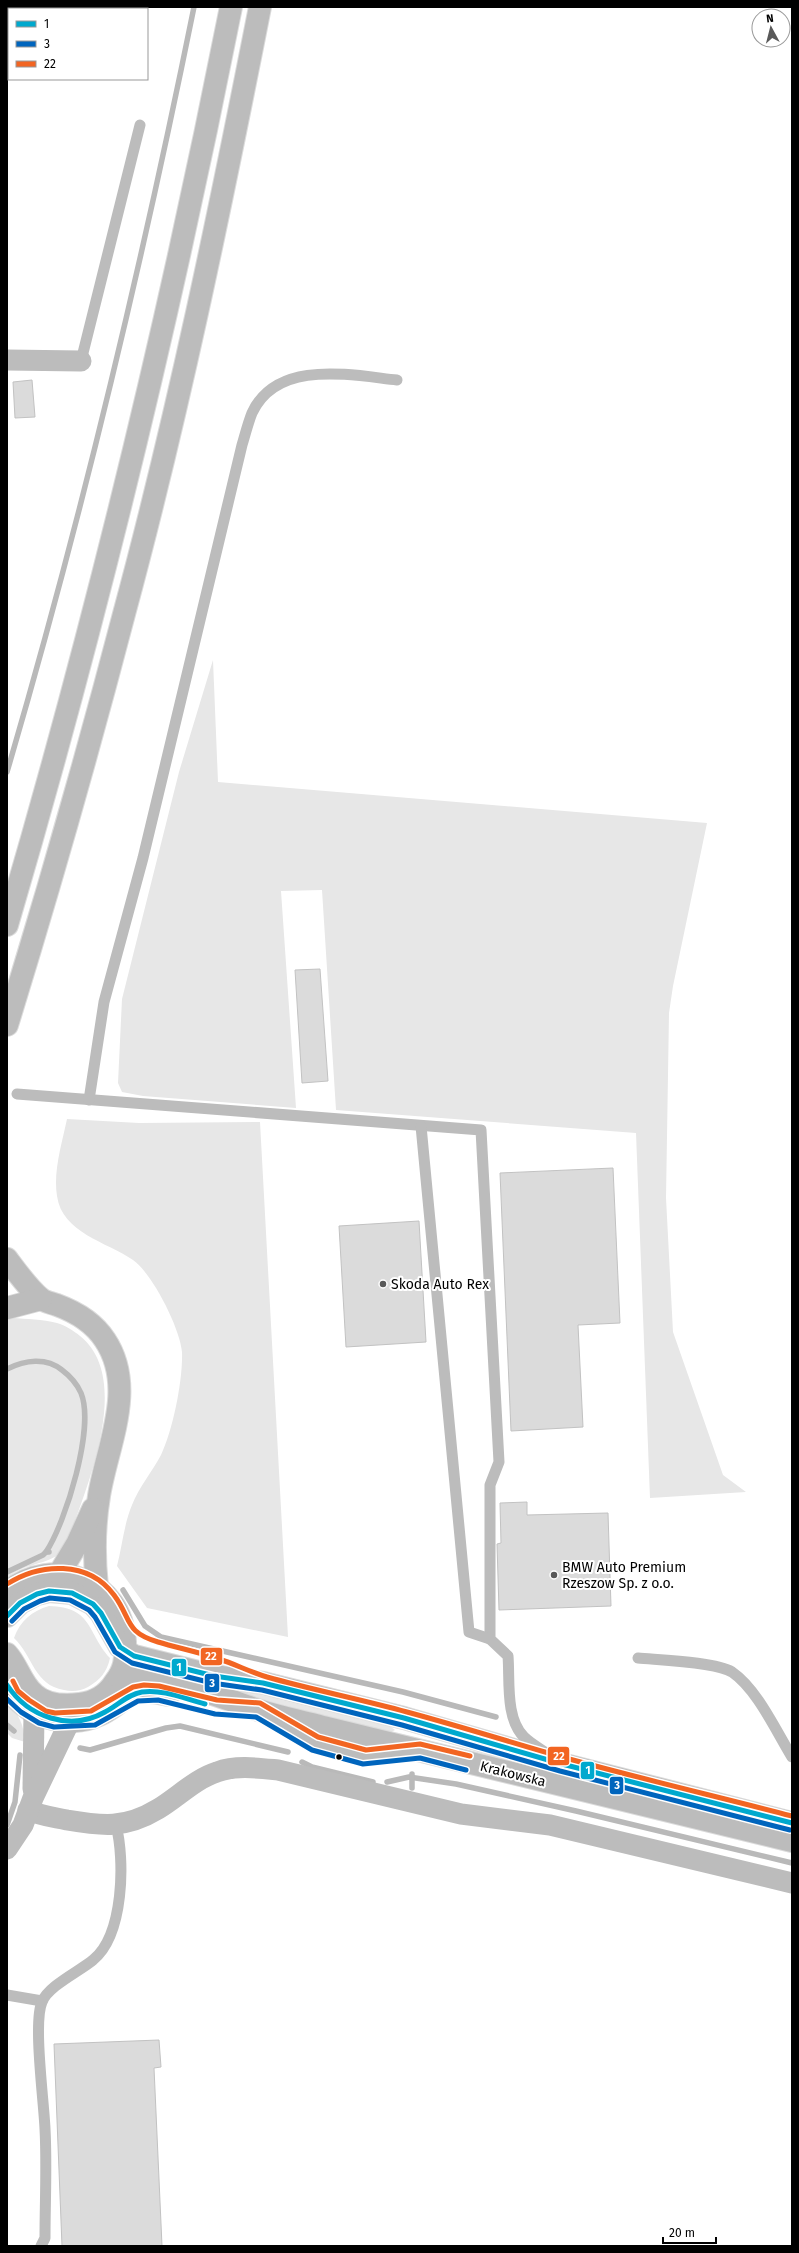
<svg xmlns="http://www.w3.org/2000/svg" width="799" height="2253" font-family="'Fira Sans',sans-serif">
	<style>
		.green { fill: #e7e7e7 }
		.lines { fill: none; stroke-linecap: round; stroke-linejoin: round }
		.stream { stroke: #b9b9b9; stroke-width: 5.5 }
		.building { fill: #dbdbdb; stroke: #c2c2c2 }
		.primary-casing { stroke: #dbdbdb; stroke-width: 24 }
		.highway-casing { stroke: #dbdbdb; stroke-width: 24 }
		.lane { stroke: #bcbcbc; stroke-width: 11 }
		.street { stroke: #bcbcbc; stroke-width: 21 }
		.primary { stroke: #bcbcbc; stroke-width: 22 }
		.highway { stroke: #bcbcbc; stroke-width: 22 }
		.bus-1-casing { stroke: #fff; stroke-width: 8 }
		.bus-2-casing { stroke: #fff; stroke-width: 8 }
		.bus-3-casing { stroke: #fff; stroke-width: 8 }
		.bus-1 { stroke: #00a9ce; stroke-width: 5 }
		.bus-2 { stroke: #0065bd; stroke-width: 5 }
		.bus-3 { stroke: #f26522; stroke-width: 5 }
		.poi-dot { fill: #595959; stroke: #fff; stroke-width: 1.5 }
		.bus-dot { fill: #000; stroke: #fff; stroke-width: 1.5 }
		.labels { text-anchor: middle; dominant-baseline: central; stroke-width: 4; stroke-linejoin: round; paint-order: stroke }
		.poi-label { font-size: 14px; fill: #000; stroke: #fff; text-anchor: start }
		.street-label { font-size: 14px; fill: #000; stroke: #fff }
		.line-badge { stroke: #fff; stroke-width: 1.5 }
		.badge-label { font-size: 11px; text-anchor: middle; font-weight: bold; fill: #fff }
	</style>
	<rect width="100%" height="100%" fill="#fff"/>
	<g class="green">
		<path d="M213,660L218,782L707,823L673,986L669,1013L666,1198L673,1332L723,1475L746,1492L650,1498L636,1133L336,1110L322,890L281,891L296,1108L143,1096L122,1092L118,1083L122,999L179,772Z"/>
		<path d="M67,1119L139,1123L260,1122L288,1637L147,1608L117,1566C122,1547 124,1524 132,1505C139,1487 152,1472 161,1455C173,1430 183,1380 182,1352C180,1328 152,1273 133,1260C107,1242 62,1233 57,1196C53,1172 62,1143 67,1119Z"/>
		<path d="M12,1318C27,1319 42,1319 57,1323C65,1325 74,1331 80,1336C136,1381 82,1498 64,1551C45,1566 24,1563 7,1578V1319Z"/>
		<path d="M49,1606C93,1607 87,1633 110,1658C107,1672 100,1680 88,1687C81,1691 72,1692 64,1690C34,1685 33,1656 14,1638C20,1621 32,1611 49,1606Z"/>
		<path d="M136,1664L391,1727L395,1730L391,1732L135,1669Z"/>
		<path d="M7,1702C19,1714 24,1725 25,1742L12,1738L7,1733Z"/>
	</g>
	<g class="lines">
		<g class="stream">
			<path d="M7,772C81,520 142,264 194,7"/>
			<path d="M7,1369C25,1360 46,1357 62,1370C70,1376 77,1384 81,1393C95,1427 66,1522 46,1552H49"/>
			<path d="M7,1572L43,1555L46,1552"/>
			<path d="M123,1590L145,1626L161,1637L403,1692L496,1717"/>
			<path d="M7,1725L14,1731"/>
			<path d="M80,1748L90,1750L166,1728L180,1726L288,1752"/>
			<path d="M302,1762L312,1767L373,1782"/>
			<path d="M387,1782L409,1777L456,1784L576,1811L792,1863"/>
			<path d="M412,1788V1774"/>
			<path d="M7,1825L15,1802L20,1755"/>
		</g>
	</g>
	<g class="building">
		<path d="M32,380L35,417L15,418L13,382Z"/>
		<path d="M320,969L328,1081L302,1083L295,970Z"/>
		<path d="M613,1168L620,1323L578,1325L583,1427L511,1431L500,1173Z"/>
		<path d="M419,1221L426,1342L346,1347L339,1226Z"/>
		<path d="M527,1502V1515L608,1513L611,1606L499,1610L497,1544L501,1543L500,1503Z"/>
		<path d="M159,2040L161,2067L154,2068L162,2246H62L54,2044Z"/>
	</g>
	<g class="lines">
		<defs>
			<g id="primary">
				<path d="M7,1592C54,1554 122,1580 125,1642C126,1659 125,1669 115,1682C107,1695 95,1702 80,1704C64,1706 46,1705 34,1694C21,1683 18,1666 7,1654"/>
				<path d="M7,1616L20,1603L37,1594L49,1591L72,1593L93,1604L101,1613L120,1647L134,1656L214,1676L263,1683L404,1718L562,1764L792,1823"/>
				<path d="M119,1677C166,1674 214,1695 258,1710C279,1717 301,1721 323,1727L792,1841"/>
				<path d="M7,1685C23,1717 68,1730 99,1715C112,1710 122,1698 136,1693C146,1690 158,1693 169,1695"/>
			</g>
			<g id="highway">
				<path d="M7,925C96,622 170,316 231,7"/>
				<path d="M7,1025C49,889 88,752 124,614C178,414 220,210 260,7"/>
				<path d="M7,1259C16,1271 28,1288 40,1298C44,1302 52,1303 57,1305C76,1312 94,1323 105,1340C137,1388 107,1446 99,1496C94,1526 94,1558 97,1587"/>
				<path d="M7,1308L41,1299"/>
				<path d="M59,1574L77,1544L93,1509"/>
			</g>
		</defs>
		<use href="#primary" class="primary-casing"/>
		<use href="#highway" class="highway-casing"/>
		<g class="lane">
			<path d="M81,361L140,125"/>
			<path d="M17,1094L481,1130L499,1462L490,1485V1639L508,1656C510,1680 505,1718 524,1737C530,1743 539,1748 546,1753"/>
			<path d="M89,1100L104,1002L143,858L242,445C245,435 248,423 252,413C277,359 350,375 397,380"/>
			<path d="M421,1126L469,1632L490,1639"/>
			<path d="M638,1658C658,1660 716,1662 732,1672C757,1689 776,1731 792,1757"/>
			<path d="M281,1724L315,1744L365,1757L403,1753"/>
			<path d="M7,1995L42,2001"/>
			<path d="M41,2246L45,2238C45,2201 47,2165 45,2129C44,2102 33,2022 42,2002C48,1986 80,1971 93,1960C124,1935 125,1860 116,1825"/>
		</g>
		<g class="street">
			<path d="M7,360L81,361"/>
			<path d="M33,1789L34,1712"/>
			<path d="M28,1810C41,1816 53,1817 67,1820C102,1826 125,1829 158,1809C178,1797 195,1779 217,1772C236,1765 258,1768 278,1770L461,1814L550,1825L792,1883"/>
			<path d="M7,1849L23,1825L33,1798L77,1706"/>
		</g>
		<use href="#primary" class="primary"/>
		<use href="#highway" class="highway"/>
		<defs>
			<g id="bus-1">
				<path d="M7,1616L20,1603L37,1594L49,1591L72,1593L93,1604L101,1613L120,1647L134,1656L214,1676L263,1683L404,1718L562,1764L792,1823"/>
				<path d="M7,1685C28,1717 70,1732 105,1712C117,1706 128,1694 142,1692C163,1689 185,1699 205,1704"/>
			</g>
			<g id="bus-2">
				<path d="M12,1621L24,1609L40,1601L50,1598L70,1600L89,1610L95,1617L115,1652L132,1663L212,1683L262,1690L402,1725L560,1771L790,1830"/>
				<path d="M7,1699L21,1712L39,1723L54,1727L95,1725L138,1701L158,1700L215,1714L256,1717L312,1750L363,1764L420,1758L466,1770"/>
			</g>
			<g id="bus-3">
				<path d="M7,1584C40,1563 88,1560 114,1595C132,1619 124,1632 158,1642C178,1648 199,1652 219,1659C235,1664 250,1672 267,1677C313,1690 360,1699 407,1712C459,1726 510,1742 562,1757C638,1778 715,1796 792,1816"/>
				<path d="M13,1681L18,1691L29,1700L46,1711L55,1713L91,1711L133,1687L144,1685L159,1686L217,1700L260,1703L318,1737L366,1750L420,1744L470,1756"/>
			</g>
		</defs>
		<use href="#bus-1" class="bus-1-casing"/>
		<use href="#bus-2" class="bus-2-casing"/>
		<use href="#bus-3" class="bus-3-casing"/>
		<use href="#bus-1" class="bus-1"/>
		<use href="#bus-2" class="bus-2"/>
		<use href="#bus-3" class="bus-3"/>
	</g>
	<g class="poi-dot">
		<circle cx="383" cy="1284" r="4"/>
		<circle cx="554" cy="1575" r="4"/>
	</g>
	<circle class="bus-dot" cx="339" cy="1757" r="3.5"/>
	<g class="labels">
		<g class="poi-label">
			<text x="391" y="1284">Skoda Auto Rex</text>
			<text x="562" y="1567">BMW Auto Premium<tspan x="562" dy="16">Rzeszow Sp. z o.o.</tspan></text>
		</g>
		<g class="street-label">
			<text transform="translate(513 1774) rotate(14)">Krakowska</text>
		</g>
	</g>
	<g class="line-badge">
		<rect x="200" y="1647" width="23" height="19" rx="4" fill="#f26522"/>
		<rect x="171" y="1658" width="16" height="19" rx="4" fill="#00a9ce"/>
		<rect x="204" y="1673" width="16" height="20" rx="4" fill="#0065bd"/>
		<rect x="547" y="1746" width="23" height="20" rx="4" fill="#f26522"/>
		<rect x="580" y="1761" width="15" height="19" rx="4" fill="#00a9ce"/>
		<rect x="609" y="1776" width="15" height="19" rx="4" fill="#0065bd"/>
	</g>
	<g class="badge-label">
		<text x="211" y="1660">22</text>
		<text x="179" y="1671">1</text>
		<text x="212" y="1687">3</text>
		<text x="559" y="1760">22</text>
		<text x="588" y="1774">1</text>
		<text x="617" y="1789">3</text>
	</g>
	<rect width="799" height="2253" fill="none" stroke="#000000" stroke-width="16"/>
	<rect x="8" y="8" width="140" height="72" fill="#ffffff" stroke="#999999"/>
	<rect x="16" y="21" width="20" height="6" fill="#00a9ce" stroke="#999999"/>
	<text x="44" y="28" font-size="12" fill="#000000">1</text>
	<rect x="16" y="41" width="20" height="6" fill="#0065bd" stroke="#999999"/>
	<text x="44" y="48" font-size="12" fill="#000000">3</text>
	<rect x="16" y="61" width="20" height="6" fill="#f26522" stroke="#999999"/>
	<text x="44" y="68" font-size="12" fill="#000000">22</text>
	<g transform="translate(771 28) rotate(353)"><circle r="19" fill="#ffffff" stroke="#999999"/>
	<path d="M0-3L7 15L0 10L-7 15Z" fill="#595959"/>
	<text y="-6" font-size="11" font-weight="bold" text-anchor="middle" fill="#000000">N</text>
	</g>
	<path d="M663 2237v6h53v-6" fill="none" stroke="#000000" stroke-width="2"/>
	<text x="669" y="2237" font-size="12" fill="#000000" stroke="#ffffff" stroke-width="3" paint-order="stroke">20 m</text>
</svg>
